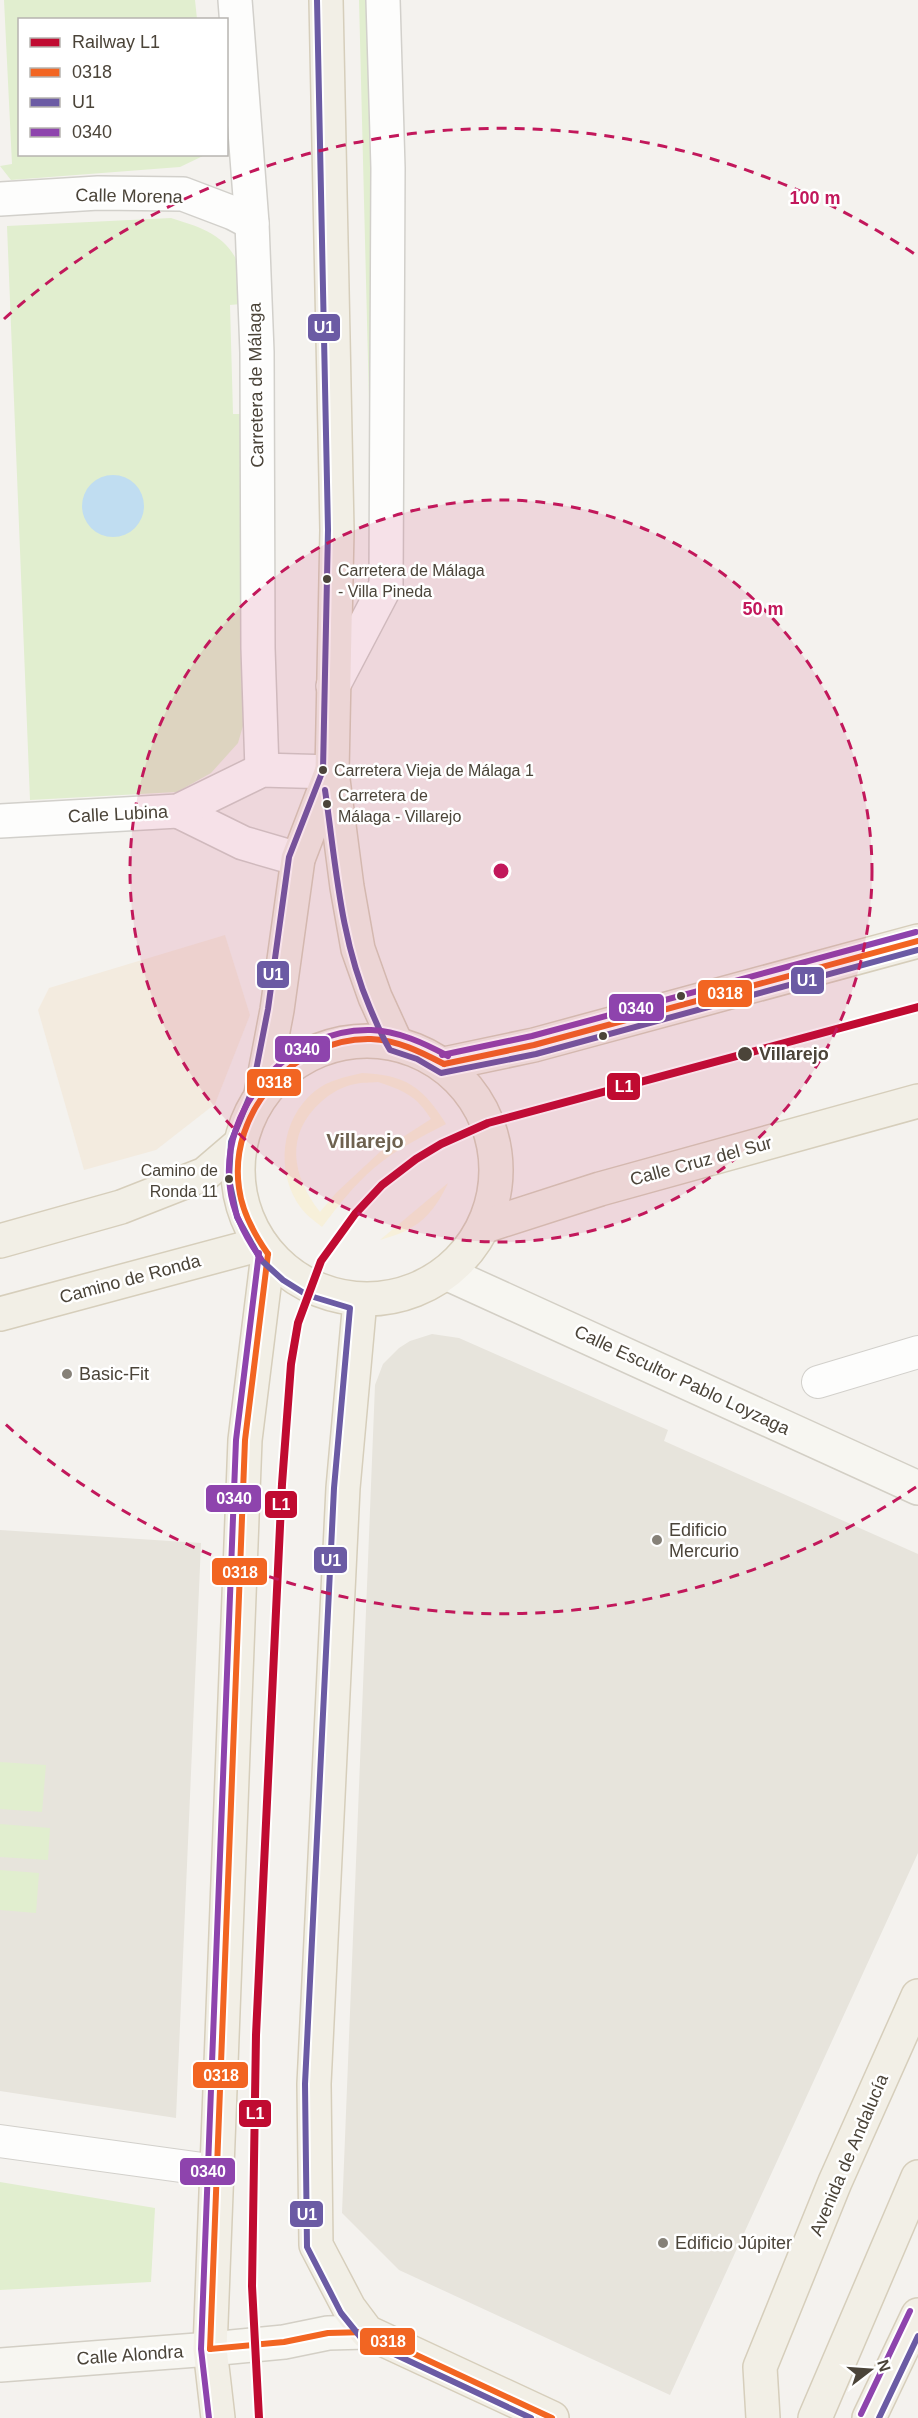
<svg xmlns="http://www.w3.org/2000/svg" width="918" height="2418" font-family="Arial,sans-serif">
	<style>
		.residential { fill: #e7e4dc }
		.commercial { fill: #f3ebdf }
		.green { fill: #e1eecf }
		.sand { fill: #f7f0da; fill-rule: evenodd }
		.water { fill: #c0ddf1 }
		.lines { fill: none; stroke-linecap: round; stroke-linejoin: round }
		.pedestrian-casing { stroke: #d2d0cb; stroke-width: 34 }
		.tertiary-casing { stroke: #d2d0cb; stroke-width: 36 }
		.secondary-casing { stroke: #d3cfc5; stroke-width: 36 }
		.primary-casing { stroke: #d6cebb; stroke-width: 36 }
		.pedestrian { stroke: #fdfdfc; stroke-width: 32 }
		.tertiary { stroke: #fdfdfc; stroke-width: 33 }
		.secondary { stroke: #f7f6f1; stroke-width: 33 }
		.primary { stroke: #f2efe6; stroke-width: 33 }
		.bus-1-casing { stroke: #fff; stroke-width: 10 }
		.bus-2-casing { stroke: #fff; stroke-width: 10 }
		.bus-3-casing { stroke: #fff; stroke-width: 10 }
		.bus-1 { stroke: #f26522; stroke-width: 6 }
		.bus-2 { stroke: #6b5ba4; stroke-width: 6 }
		.bus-3 { stroke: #8e44ad; stroke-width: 6 }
		.rail-1-casing { stroke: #fff; stroke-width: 12 }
		.rail-1 { stroke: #c00b31; stroke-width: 8 }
		.ring { fill: none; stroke: #c2185b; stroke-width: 3; stroke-dasharray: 10 8 }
		.bus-dot { fill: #4b4439; stroke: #fff; stroke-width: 2 }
		.poi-dot { fill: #868178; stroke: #fff; stroke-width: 2 }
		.labels { text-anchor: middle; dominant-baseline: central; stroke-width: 5; stroke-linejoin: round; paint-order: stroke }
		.bus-label { font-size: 16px; fill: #4b4439; stroke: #fff; text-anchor: start }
		.street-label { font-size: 18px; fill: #4b4439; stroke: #fff }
		.stop-label { font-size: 18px; font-weight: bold; fill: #4b4439; stroke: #fff; text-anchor: start }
		.poi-label { font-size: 18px; fill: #4b4439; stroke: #fff; text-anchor: start }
		.neighbourhood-label { font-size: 20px; font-weight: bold; fill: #6e6250; stroke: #fff }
		.centre { fill: #c2185b; stroke: #fff; stroke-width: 3 }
		.ring-label { font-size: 18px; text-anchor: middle; font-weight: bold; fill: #c2185b; stroke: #fff; stroke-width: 5; stroke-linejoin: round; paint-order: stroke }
		.line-badge { stroke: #fff; stroke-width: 2 }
		.badge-label { font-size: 16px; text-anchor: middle; font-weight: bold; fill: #fff }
	</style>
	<rect width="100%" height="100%" fill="#f4f2ee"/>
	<g class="residential">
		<path d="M432,1334L459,1338L668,1430L664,1441L918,1554V1853L670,2395L399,2270L342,2213L375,1385L383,1364L399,1348L410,1341Z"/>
		<path d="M0,1530L201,1543L176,2118L0,2091Z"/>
	</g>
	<path class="commercial" d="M225,935L250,1015L215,1104L156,1150L84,1170L38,1010L49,988Z"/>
	<g class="green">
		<path d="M4,0H195L197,19L20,20V154L205,155L180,167L11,180L0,166L12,164Z"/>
		<path d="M359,0H369L378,522H372Z"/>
		<path d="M171,218C200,227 231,236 240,270C242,280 241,293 241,304L230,305L233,414H246L249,705L238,743L211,773L177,792L30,800L7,226Z"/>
		<path d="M0,1762L46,1765L42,1812L0,1809Z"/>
		<path d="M0,1824L50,1828L48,1860L0,1857Z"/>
		<path d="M0,1870L39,1873L36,1913L0,1910Z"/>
		<path d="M0,2182L155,2208L151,2282L0,2290Z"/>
	</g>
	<g class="sand">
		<path d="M362,1073C406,1075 423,1087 446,1124C421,1137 395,1150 374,1168C354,1185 338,1206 322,1227C315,1221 307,1216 301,1208C275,1173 280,1119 315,1091C329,1080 345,1077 362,1073ZM378,1082C403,1090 417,1096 431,1119L381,1151L336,1193L320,1212C292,1176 284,1134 322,1101C331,1093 343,1086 355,1084C362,1082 370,1083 378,1082Z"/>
		<path d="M448,1183C432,1217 416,1230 380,1240Z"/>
	</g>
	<circle class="water" cx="113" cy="506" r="31"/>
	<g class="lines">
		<defs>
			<g id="pedestrian">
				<path d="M818,1382L918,1352"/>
				<path d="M0,2141L217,2171"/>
			</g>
			<g id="tertiary">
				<path d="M235,0L252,223L257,352L258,648L262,770"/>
				<path d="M0,199L98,193L183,194L233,213L252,223"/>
				<path d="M333,686L386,585L388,168L383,0"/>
				<path d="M178,811L243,843L298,859"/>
				<path d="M0,821L178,811L262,770L332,772"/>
			</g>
			<g id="secondary">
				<path d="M446,1273L918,1488"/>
				<path d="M0,2365L210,2349L284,2342L328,2333L367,2332"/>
			</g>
			<g id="primary">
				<path d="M326,0L337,530L332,772L347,887L358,949L375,997L396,1043"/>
				<circle cx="367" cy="1170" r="129"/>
				<path d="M444,1064L534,1045L918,941"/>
				<path d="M261,1094L277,1010L298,859L331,773"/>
				<path d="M485,1226L600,1189L918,1101"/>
				<path d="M0,1241L121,1207L205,1174L240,1144"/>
				<path d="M360,1300L343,1488L314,2084L316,2245L349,2308L367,2332L552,2418"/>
				<path d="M0,1314L261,1244"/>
				<path d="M218,2418L210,2349L245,1440L268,1254"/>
				<path d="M763,2418L760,2367L835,2182L918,1996"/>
				<path d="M815,2418L918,2177"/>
				<path d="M869,2418L918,2315"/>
			</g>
		</defs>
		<use href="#pedestrian" class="pedestrian-casing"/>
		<use href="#tertiary" class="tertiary-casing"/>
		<use href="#secondary" class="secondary-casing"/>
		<use href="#primary" class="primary-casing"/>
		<use href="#pedestrian" class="pedestrian"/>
		<use href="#tertiary" class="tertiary"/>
		<use href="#secondary" class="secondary"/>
		<use href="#primary" class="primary"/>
		<defs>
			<g id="bus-1">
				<path d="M444,1064L534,1045L918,941"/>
				<path d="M268,1254C254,1234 242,1212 239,1188C228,1113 294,1037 371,1039C397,1040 421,1052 444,1064"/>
				<path d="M210,2349L245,1440L268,1254"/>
				<path d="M210,2349L284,2342L328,2333L367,2332L552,2418"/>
			</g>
			<g id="bus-2">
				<path d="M317,0L328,530L323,770L289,857L268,1009L252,1091L231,1142L229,1179L237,1217L261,1260L283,1280L307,1295L350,1308L334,1488L305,2084L307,2247L341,2313L362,2339L531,2418"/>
				<path d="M325,790C336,865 340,938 370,1008C376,1022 382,1037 390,1050L417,1059L441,1073L536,1054L918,950"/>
				<path d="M879,2418L918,2336"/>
			</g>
			<g id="bus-3">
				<path d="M442,1055L532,1036L916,932"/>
				<path d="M261,1259C246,1238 233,1214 230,1188C219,1108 289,1028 371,1030C398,1031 424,1043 448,1056"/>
				<path d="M861,2414L910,2311"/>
				<path d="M209,2418L201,2349L236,1440L259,1253"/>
			</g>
		</defs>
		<use href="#bus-1" class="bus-1-casing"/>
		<use href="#bus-2" class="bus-2-casing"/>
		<use href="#bus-3" class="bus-3-casing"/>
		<use href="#bus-1" class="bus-1"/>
		<use href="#bus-2" class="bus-2"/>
		<use href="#bus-3" class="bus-3"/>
		<defs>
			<path id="rail-1" d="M259,2418L252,2286L256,2035L282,1484L291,1364L298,1323L321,1261L355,1214L382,1185L416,1159L441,1144L488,1123L918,1007"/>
		</defs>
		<use href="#rail-1" class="rail-1-casing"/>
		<use href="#rail-1" class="rail-1"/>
	</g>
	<circle cx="501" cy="871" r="371" fill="#c2185b" fill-opacity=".12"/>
	<g class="ring">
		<circle cx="501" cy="871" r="371"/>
		<path d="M916 1487A743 743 0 0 1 4 1423M4 319A743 743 0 0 1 916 255"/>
	</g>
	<g class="bus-dot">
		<circle cx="327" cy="579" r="5"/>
		<circle cx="323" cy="770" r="5"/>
		<circle cx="327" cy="804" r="5"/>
		<circle cx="681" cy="996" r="5"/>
		<circle cx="603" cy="1036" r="5"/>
		<circle cx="745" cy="1054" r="8"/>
		<circle cx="229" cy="1179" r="5"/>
	</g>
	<g class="poi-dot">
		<circle cx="67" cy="1374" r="6"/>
		<circle cx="657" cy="1540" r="6"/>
		<circle cx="663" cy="2243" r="6"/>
	</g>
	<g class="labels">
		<g class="bus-label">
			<text x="338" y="570">Carretera de Málaga<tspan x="338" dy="21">- Villa Pineda</tspan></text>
			<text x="334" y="770">Carretera Vieja de Málaga 1</text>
			<text x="338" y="795">Carretera de<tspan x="338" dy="21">Málaga - Villarejo</tspan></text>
			<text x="218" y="1170" text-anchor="end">Camino de<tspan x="218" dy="21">Ronda 11</tspan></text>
		</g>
		<g class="street-label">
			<text transform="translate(129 196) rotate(1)">Calle Morena</text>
			<text transform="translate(256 385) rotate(-91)">Carretera de Málaga</text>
			<text transform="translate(118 814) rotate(-3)">Calle Lubina</text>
			<text transform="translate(701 1161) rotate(-15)">Calle Cruz del Sur</text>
			<text transform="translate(130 1279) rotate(-15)">Camino de Ronda</text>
			<text transform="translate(682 1380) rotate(25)">Calle Escultor Pablo Loyzaga</text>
			<text transform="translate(849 2155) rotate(-67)">Avenida de Andalucía</text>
			<text transform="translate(130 2355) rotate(-4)">Calle Alondra</text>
		</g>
		<g class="stop-label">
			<text x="759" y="1054">Villarejo</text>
		</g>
		<g class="poi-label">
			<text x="79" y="1374">Basic-Fit</text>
			<text x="669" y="1530">Edificio<tspan x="669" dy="21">Mercurio</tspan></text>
			<text x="675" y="2243">Edificio Júpiter</text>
		</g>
		<g class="neighbourhood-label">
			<text x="365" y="1141">Villarejo</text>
		</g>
	</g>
	<circle cx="501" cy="871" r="9" class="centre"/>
	<g class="ring-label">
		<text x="815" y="204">100 m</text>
		<text x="763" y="615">50 m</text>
	</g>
	<g class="line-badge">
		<rect x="307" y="313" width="34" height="29" rx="6" fill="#6b5ba4"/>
		<rect x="256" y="960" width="34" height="29" rx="6" fill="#6b5ba4"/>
		<rect x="790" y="966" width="35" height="29" rx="6" fill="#6b5ba4"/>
		<rect x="697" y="979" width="56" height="29" rx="6" fill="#f26522"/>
		<rect x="608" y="993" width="57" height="29" rx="6" fill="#8e44ad"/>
		<rect x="274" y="1035" width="57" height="28" rx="6" fill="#8e44ad"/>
		<rect x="246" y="1068" width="56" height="29" rx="6" fill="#f26522"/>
		<rect x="606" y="1072" width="35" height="29" rx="6" fill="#c00b31"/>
		<rect x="205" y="1484" width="57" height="29" rx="6" fill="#8e44ad"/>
		<rect x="264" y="1490" width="34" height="29" rx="6" fill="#c00b31"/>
		<rect x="313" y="1546" width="35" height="28" rx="6" fill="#6b5ba4"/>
		<rect x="211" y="1557" width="57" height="29" rx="6" fill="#f26522"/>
		<rect x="192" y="2061" width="57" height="28" rx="6" fill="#f26522"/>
		<rect x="238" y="2099" width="34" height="29" rx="6" fill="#c00b31"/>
		<rect x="179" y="2157" width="57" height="29" rx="6" fill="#8e44ad"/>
		<rect x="289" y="2200" width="35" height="28" rx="6" fill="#6b5ba4"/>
		<rect x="359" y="2327" width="57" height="29" rx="6" fill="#f26522"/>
	</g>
	<g class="badge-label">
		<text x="324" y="333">U1</text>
		<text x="273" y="980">U1</text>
		<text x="807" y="986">U1</text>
		<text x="725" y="999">0318</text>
		<text x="636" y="1014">0340</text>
		<text x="302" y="1055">0340</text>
		<text x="274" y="1088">0318</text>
		<text x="624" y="1092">L1</text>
		<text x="234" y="1504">0340</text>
		<text x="281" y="1510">L1</text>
		<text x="331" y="1566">U1</text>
		<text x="240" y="1578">0318</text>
		<text x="221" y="2081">0318</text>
		<text x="255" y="2119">L1</text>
		<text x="208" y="2177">0340</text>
		<text x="307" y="2220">U1</text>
		<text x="388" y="2347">0318</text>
	</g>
	<rect x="18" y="18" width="210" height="138" fill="#ffffff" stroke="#b7b4b0" stroke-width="1.5"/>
	<rect x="30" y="38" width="30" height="9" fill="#c00b31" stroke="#b7b4b0" stroke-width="1.5"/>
	<text x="72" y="48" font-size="18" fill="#4b4439">Railway L1</text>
	<rect x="30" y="68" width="30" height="9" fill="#f26522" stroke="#b7b4b0" stroke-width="1.5"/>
	<text x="72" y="78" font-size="18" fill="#4b4439">0318</text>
	<rect x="30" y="98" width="30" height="9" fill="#6b5ba4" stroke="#b7b4b0" stroke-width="1.5"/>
	<text x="72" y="108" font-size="18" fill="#4b4439">U1</text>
	<rect x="30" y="128" width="30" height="9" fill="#8e44ad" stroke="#b7b4b0" stroke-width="1.5"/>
	<text x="72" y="138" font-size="18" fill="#4b4439">0340</text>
	<g transform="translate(870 2370) rotate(73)" stroke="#ffffff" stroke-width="4.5" paint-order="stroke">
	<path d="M0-4.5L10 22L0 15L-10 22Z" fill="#4b4439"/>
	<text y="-9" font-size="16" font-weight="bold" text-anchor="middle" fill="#4b4439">N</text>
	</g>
</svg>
